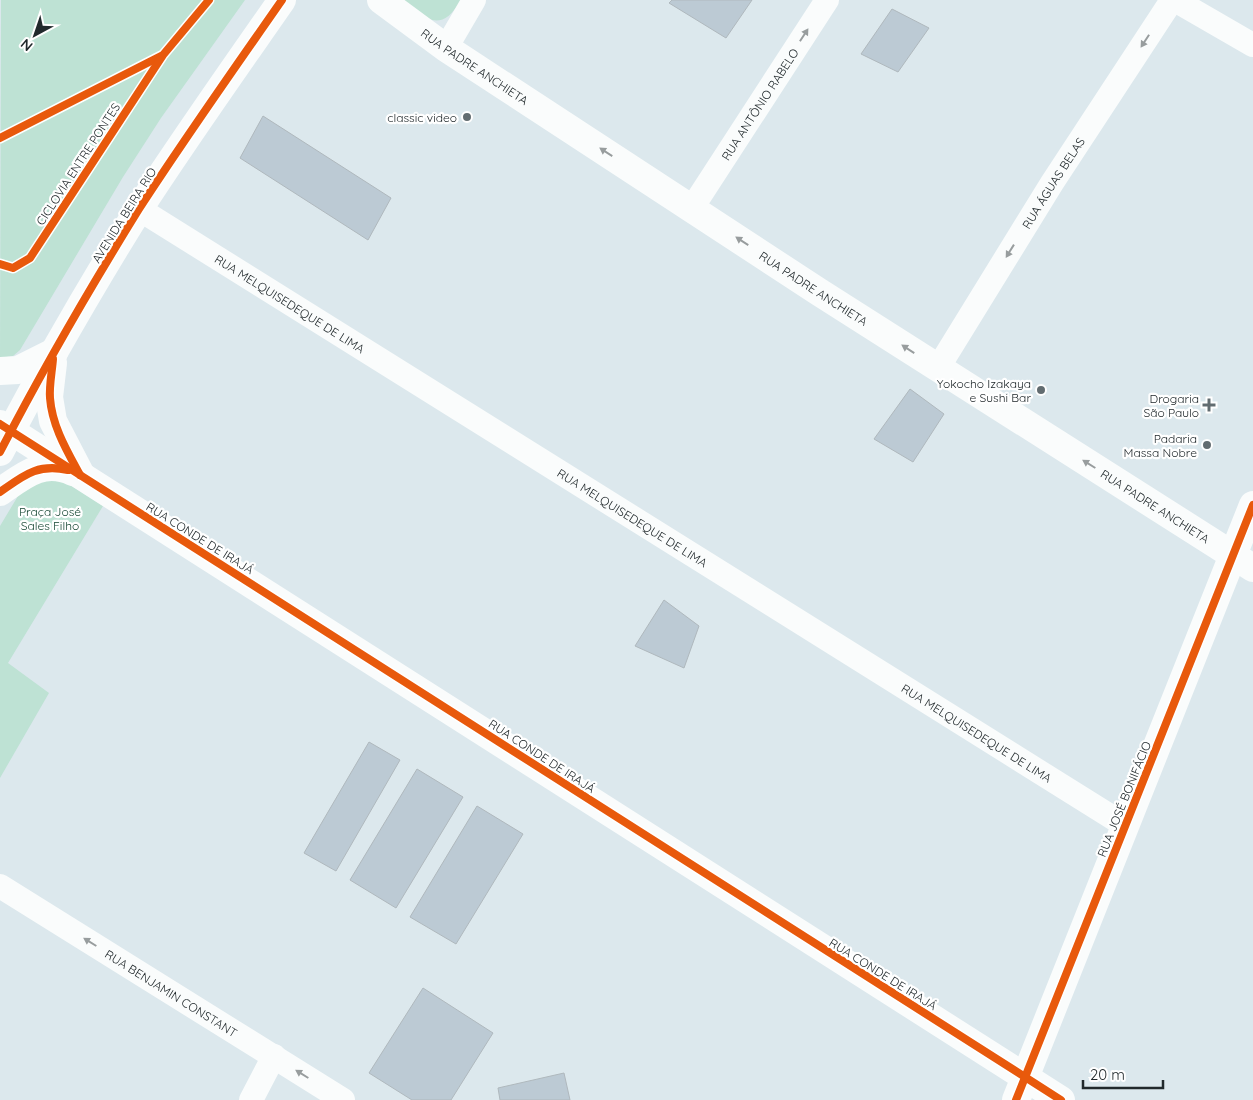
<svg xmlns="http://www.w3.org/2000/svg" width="1253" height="1100" font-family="Quicksand,sans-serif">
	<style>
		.green { fill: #bee2d4 }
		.building { fill: #bccad4; stroke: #afb8bd }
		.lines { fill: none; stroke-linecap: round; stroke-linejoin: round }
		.street { stroke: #fafcfc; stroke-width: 24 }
		.secondary { stroke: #fafcfc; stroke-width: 28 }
		.primary { stroke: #fafcfc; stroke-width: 28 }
		.cycleway-casing { stroke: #fff; stroke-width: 11 }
		.cycleway { stroke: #e8590c; stroke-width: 8 }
		.oneway { fill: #989d9e }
		.poi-dot { fill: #626c70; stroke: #fff; stroke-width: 2 }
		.labels { text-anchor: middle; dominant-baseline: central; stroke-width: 4.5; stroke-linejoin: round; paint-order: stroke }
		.street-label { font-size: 12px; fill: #21292c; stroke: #fff }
		.poi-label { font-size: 12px; fill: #21292c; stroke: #fff; text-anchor: end }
		.park-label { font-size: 12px; fill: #0c3e2a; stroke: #fff }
	</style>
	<rect width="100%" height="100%" fill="#dce8ed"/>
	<g class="green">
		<path d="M1,0H245L161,118L123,177L20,350L13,356L0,358Z"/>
		<path d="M399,0H461C440,36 425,17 399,0Z"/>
		<path d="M53,474L103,506L8,663L49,693L0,778V526L21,491Z"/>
	</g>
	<g class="building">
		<path d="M672,0H752L726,38L669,3Z"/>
		<path d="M892,9L929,28L898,72L861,54Z"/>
		<path d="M263,116L391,198L368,240L240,158Z"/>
		<path d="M910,389L944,414L913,462L874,439Z"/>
		<path d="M664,600L699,626L684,668L635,646Z"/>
		<path d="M369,742L400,760L336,871L304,853Z"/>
		<path d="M417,769L463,797L396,908L350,880Z"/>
		<path d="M477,806L523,834L456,944L410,917Z"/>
		<path d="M423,988L493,1033L451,1100H412L369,1073Z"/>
		<path d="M564,1073L570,1100H500L498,1088Z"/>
	</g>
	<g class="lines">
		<g class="street">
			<path d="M1175,0L1253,45"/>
			<path d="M446,48L474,0"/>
			<path id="s1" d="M692,208L827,0"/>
			<path id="s2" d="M139,209L1126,826"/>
			<path id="s3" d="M938,368L1052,183L1172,0"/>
			<path id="s4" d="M0,886L343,1100"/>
			<path d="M251,1100L274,1056"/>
		</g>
		<g class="secondary">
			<path id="s5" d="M381,0L446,48L819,292L1253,568"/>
			<path d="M53,363L49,397L53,421L80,473"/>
			<path d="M0,371L18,370L54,352"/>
			<path d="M0,424L1061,1100"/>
			<path d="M0,452C43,369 90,288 139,209C185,138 234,69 282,0"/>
			<path d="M0,492C23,476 43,458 73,472"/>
		</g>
		<path class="primary" d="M1016,1100L1253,505"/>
		<defs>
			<g id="cycleway">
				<path d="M0,138L161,56"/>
				<path d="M0,264L13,268L30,258L163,55L209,0"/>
				<path d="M53,359C52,372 49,386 50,398C52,426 67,451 80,475"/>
				<path d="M0,424L1061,1100"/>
				<path d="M0,452C43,369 90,288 139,209C185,138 234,69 282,0"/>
				<path d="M0,492C23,476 37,463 68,470"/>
				<path d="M1016,1100L1253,505"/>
			</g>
		</defs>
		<use href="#cycleway" class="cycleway-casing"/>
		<use href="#cycleway" class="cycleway"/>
	</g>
	<defs><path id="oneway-solid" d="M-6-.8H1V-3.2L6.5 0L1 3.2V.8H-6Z" transform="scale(1.25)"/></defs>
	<g class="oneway">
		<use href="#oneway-solid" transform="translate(804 35) rotate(-57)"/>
		<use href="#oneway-solid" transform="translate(1145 41) rotate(123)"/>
		<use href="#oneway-solid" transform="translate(606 152) rotate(-147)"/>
		<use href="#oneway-solid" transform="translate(742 241) rotate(-147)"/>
		<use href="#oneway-solid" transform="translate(1010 251) rotate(122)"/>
		<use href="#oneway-solid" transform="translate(908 349) rotate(-147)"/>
		<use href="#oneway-solid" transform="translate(1089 464) rotate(-148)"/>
		<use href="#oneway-solid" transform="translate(90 942) rotate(-148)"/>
		<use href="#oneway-solid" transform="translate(302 1074) rotate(-148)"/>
	</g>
	<g class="poi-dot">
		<circle cx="467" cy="117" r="5"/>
		<circle cx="1041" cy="390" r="5"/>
		<path d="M1206.5 397.5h5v5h5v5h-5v5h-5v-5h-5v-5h5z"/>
		<circle cx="1207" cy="445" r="5"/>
	</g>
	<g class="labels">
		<g class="street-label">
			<text stroke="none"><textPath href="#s5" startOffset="115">RUA PADRE ANCHIETA</textPath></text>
			<text stroke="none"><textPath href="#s1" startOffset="124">RUA ANTÔNIO RABELO</textPath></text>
			<text transform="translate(78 164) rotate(-57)">CICLOVIA ENTRE PONTES</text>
			<text stroke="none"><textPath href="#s3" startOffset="218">RUA ÁGUAS BELAS</textPath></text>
			<text transform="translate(124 215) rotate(-58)">AVENIDA BEIRA RIO</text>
			<text stroke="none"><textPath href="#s5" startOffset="520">RUA PADRE ANCHIETA</textPath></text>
			<text stroke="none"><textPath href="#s2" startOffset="178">RUA MELQUISEDEQUE DE LIMA</textPath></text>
			<text stroke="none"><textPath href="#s5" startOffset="925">RUA PADRE ANCHIETA</textPath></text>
			<text stroke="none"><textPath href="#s2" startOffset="582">RUA MELQUISEDEQUE DE LIMA</textPath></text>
			<text transform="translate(200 538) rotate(32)">RUA CONDE DE IRAJÁ</text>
			<text stroke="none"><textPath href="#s2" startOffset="988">RUA MELQUISEDEQUE DE LIMA</textPath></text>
			<text transform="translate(542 756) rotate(33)">RUA CONDE DE IRAJÁ</text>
			<text transform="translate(1124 799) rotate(-68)">RUA JOSÉ BONIFÁCIO</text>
			<text transform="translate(883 974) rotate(32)">RUA CONDE DE IRAJÁ</text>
			<text stroke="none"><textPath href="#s4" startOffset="202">RUA BENJAMIN CONSTANT</textPath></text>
		</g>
		<g class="poi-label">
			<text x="457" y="117">classic video</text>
			<text x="1031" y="383">Yokocho Izakaya<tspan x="1031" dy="14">e Sushi Bar</tspan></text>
			<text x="1199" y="398">Drogaria<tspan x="1199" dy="14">São Paulo</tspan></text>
			<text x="1197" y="438">Padaria<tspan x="1197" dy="14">Massa Nobre</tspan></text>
		</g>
		<g class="park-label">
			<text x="50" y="511">Praça José<tspan x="50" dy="14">Sales Filho</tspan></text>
		</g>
	</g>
	<g transform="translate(35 35) rotate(220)" stroke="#ffffff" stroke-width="4" paint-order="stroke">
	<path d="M0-4L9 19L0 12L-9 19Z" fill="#21292c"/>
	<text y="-8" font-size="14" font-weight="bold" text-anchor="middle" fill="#21292c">N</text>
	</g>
	<path d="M1083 1080v8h80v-8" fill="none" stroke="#21292c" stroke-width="2.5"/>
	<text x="1090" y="1080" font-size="15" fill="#21292c" stroke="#ffffff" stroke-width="4" paint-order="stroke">20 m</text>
</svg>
